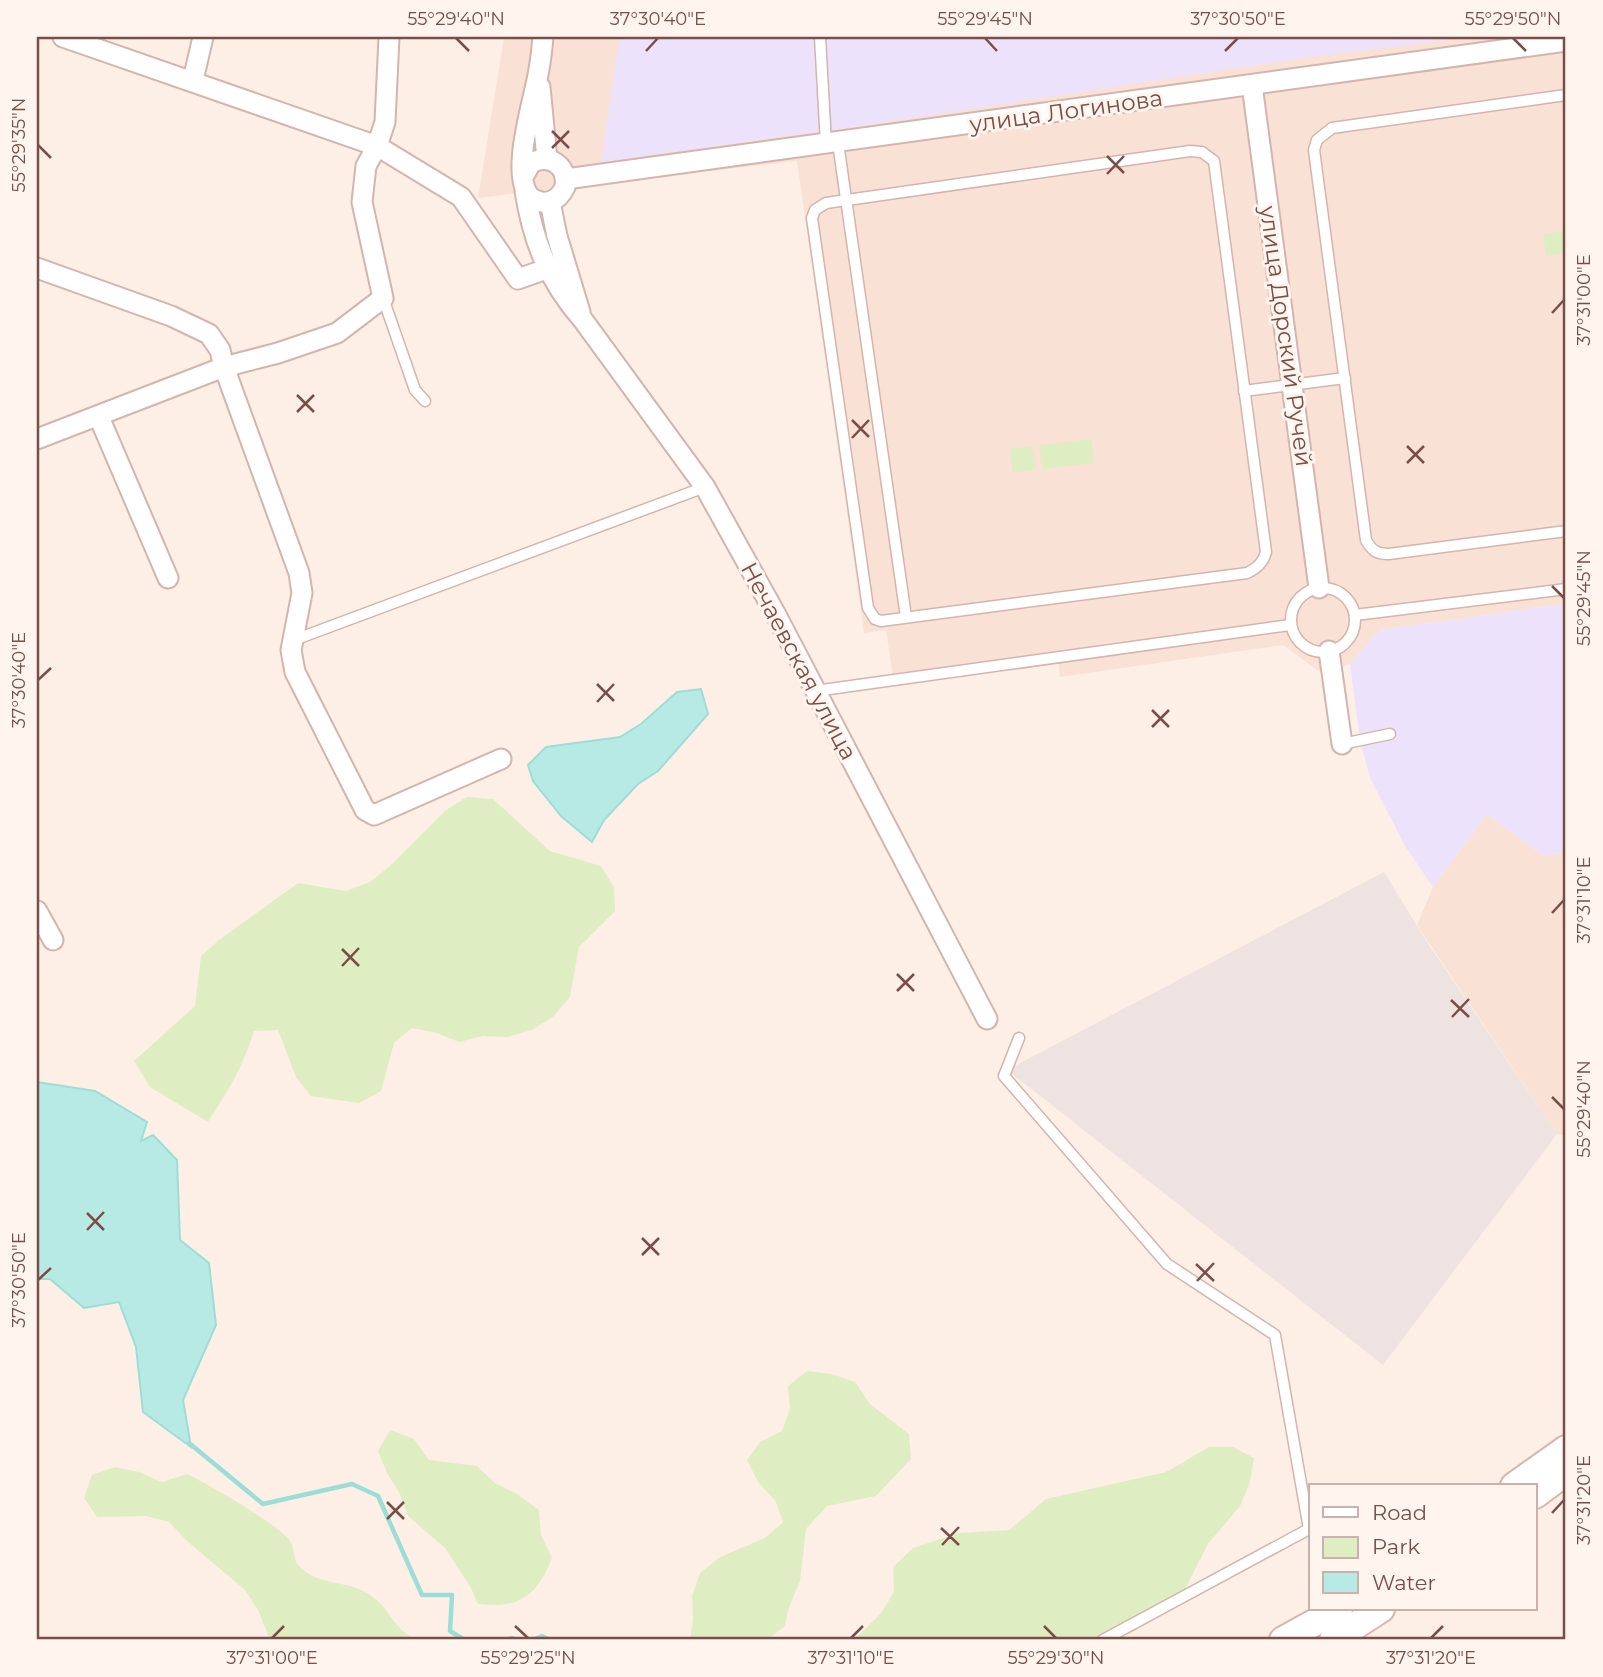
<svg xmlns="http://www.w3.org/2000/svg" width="1603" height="1677" font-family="Montserrat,sans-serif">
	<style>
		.residential { fill: #f9e1d6 }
		.industrial { fill: #eee3e0 }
		.education { fill: #ece2fb }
		.green { fill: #deeec2 }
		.water { fill: #b8eae5; stroke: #9dddd7; stroke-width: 2 }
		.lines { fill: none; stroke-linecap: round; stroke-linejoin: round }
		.stream { stroke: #9dddd7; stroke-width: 4.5 }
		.service-casing { stroke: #d4b4ad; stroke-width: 13 }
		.minor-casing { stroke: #d4b4ad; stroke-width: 23 }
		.secondary-casing { stroke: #dab5ac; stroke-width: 30 }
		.service { stroke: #fff; stroke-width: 10 }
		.minor { stroke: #fff; stroke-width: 19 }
		.secondary { stroke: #fff; stroke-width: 26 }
		.ticks { fill: none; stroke: #7a4d47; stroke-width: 2.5 }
		.labels { text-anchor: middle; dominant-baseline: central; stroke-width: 6; stroke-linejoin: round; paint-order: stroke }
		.street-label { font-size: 23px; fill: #7a4d47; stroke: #fff4ee }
		.neatline { fill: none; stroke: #7a4d47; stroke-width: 2.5 }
		.ticks-label { font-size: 18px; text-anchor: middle; fill: #7a4d47 }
	</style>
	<rect width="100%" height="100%" fill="#feefe6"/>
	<g class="residential">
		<path d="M504,37H1566V604L1380,630L1350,664L1324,675L1283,645L1060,677L1058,661L894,684L886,630L864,633L797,161L478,198Z"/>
		<path d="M1487,814L1544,856L1566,852V1136L1557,1134L1417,925L1433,887Z"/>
	</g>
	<path class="industrial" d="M1384,872L1427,942L1557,1134L1383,1365L1007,1070Z"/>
	<g class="education">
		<path d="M620,37H1471L1308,57L867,125L601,162Z"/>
		<path d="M1566,604V852L1544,856L1487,814L1433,887L1405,846L1370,778L1360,740L1350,664L1380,630Z"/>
	</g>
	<g class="green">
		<path d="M1565,231L1566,253L1546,256L1543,234Z"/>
		<path d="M1091,439L1094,463L1042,469L1039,445Z"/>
		<path d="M1032,446L1036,470L1013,473L1010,449Z"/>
		<path d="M467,797L493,799L550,851L601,866L614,887L615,911L579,947L570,997L554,1016L532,1030L507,1037L483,1036L459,1042L437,1033L412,1028L394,1043L381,1091L359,1103L311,1096L296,1077L278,1030L254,1031C243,1067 228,1091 208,1122L150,1087L134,1061L195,1006L201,956L219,940L298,883L346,891L370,882L390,866L446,810Z"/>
		<path d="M807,1371L832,1374L855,1382L870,1404L909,1434L911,1459L876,1496L827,1506L806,1529L800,1581L788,1610L785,1626L767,1640H690L693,1619L692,1596L700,1573L720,1557L765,1538L783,1522L775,1500L758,1482L747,1460L760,1442L782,1431L790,1409L788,1386Z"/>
		<path d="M390,1430L414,1439L429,1460L477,1466L495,1483L517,1494L539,1510L541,1535L552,1558C536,1597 521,1608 478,1604L471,1588L445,1548L408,1516L400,1494L387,1473L378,1451Z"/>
		<path d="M1209,1447H1233L1254,1458L1250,1482L1240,1506L1208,1544L1185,1589L1151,1622L1129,1634L1107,1640H854L881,1613L894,1592L893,1567L913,1548L959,1533L1009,1530L1046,1499L1166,1472Z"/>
		<path d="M115,1467L139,1472L162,1482L187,1474C206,1483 280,1525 290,1541C295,1548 293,1560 299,1566C318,1586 346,1580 367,1593C387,1605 387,1615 400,1628C404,1633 412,1637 417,1640H270L258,1610L245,1590L187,1541L169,1522L146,1516L97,1517L84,1498L92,1475Z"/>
	</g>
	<g class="water">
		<path d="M701,689L708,714L658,771L638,784L604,820L592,842L561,816L533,781L528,765L546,747L620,737L641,724L677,692Z"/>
		<path d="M37,1082L95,1091L147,1122L141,1141L153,1135L177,1160L180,1240L209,1263L216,1325L183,1400L191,1447L143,1412L136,1347L119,1302L84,1308L50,1279H37Z"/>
	</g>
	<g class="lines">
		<g class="stream">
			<path d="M189,1443L263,1504L352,1484L378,1496L422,1595H452L450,1631L465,1640"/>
			<path d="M503,1640L512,1638L517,1640"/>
			<path d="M533,1640L542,1636L550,1640"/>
		</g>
		<defs>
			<g id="service">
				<path d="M820,37L826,144"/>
				<path d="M1566,95L1332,128L1317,140L1314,150L1366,540C1372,551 1377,554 1389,554L1566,531"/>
				<path d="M838,143L906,617"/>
				<path d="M1190,151L1202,152L1214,161L1266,552C1263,563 1257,568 1247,573L881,621L875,619L868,608L812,218L815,210L826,203Z"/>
				<path d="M383,298L415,390L425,401"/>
				<path d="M1244,391L1345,378"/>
				<circle cx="1323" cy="620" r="32"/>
				<path d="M1355,615L1566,589"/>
				<path d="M294,640L705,487"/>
				<path d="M815,691L1290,625"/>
				<path d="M1342,744L1390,734"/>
				<path d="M1019,1038L1004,1076L1167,1264L1275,1335L1309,1529L1103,1640"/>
			</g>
			<g id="minor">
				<path d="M63,37L377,146L461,197L518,279L555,266"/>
				<path d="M193,80L203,37"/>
				<path d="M1252,85L1319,588"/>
				<path d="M540,87L547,159"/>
				<path d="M523,177L531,163C550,153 568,166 565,187C558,202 544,207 530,197C509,173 535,98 539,69C541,59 542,48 543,37"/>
				<path d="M566,179L1566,41"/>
				<path d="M525,191C533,242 549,281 583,320L705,487L775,613L987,1019"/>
				<path d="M550,202L557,236L580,312"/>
				<path d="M37,268L171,316L209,334L220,350L224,367L278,353L337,333L383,298L362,202L366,166L377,146L385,122L389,37"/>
				<path d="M99,417L168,578"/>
				<path d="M37,439L224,367L299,573L302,593L291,650L295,672L365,810L374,815L501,759"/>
				<path d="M1329,651L1342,744"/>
				<path d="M37,911L53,940"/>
			</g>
			<g id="secondary">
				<path d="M1514,1486L1566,1449"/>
				<path d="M1535,1495L1566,1472"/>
				<path d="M1283,1640L1339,1609"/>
				<path d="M1333,1640L1381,1609"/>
			</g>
		</defs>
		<use href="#service" class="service-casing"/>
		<use href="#minor" class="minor-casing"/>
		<use href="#secondary" class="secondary-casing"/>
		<use href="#service" class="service"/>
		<use href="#minor" class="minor"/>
		<use href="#secondary" class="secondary"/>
	</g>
	<path class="ticks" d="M456,38L469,51M985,38L997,51M1513,38L1526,51M646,51L658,38M1225,51L1238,38M552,131L569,148M38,145L51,158M552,148L569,131M1107,156L1124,173M1107,174L1124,156M1552,313L1564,300M297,395L314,412M297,412L314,395M852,420L869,437M852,438L869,420M1407,446L1424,463M1407,463L1424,446M1552,586L1564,598M38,680L51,668M597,684L614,701M597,702L614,684M1152,710L1169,727M1152,727L1169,710M1552,913L1564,900M342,949L359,966M342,966L359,948M897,974L914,991M897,991L914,974M1451,1000L1469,1017M1452,1017L1469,999M1552,1097L1564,1109M87,1213L104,1230M87,1230L104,1212M642,1238L659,1255M642,1255L659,1238M1196,1264L1214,1281M38,1280L51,1268M1197,1281L1214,1263M387,1502L404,1519M1552,1513L1564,1500M387,1519L404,1502M941,1528L959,1545M942,1545L959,1527M515,1626L528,1638M1044,1626L1056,1638M272,1638L284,1626M851,1638L863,1626M1431,1638L1443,1626"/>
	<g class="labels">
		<g class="street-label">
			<text transform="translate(1066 111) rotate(-8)">улица Логинова</text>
			<text transform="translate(1286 336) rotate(82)">улица Дорский Ручей</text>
			<text transform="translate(799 661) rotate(62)">Нечаевская улица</text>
		</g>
	</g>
	<rect width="1603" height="1677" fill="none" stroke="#fff4ee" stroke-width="77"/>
	<rect x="1309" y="1484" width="228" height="126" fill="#fff4ee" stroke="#cab1ab" stroke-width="2"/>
	<rect x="1323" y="1507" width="35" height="10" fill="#ffffff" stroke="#cab1ab" stroke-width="2"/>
	<text x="1372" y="1520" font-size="21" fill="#7a4d47">Road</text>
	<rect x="1323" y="1537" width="35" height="21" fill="#deeec2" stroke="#cab1ab" stroke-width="2"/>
	<text x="1372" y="1554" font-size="21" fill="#7a4d47">Park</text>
	<rect x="1323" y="1572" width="35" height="21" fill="#b8eae5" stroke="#cab1ab" stroke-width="2"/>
	<text x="1372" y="1590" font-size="21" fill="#7a4d47">Water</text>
	<rect x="38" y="38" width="1526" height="1600" class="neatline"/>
	<g class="ticks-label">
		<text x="456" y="25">55°29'40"N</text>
		<text x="658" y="25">37°30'40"E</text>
		<text x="985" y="25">55°29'45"N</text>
		<text x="1238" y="25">37°30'50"E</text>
		<text x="1513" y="25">55°29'50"N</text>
		<text transform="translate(19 145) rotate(-90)" y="6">55°29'35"N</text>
		<text transform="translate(1584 300) rotate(-90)" y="6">37°31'00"E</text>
		<text transform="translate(1584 598) rotate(-90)" y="6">55°29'45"N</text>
		<text transform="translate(19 680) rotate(-90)" y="6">37°30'40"E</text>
		<text transform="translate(1584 900) rotate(-90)" y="6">37°31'10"E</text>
		<text transform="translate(1584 1109) rotate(-90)" y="6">55°29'40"N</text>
		<text transform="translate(19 1280) rotate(-90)" y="6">37°30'50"E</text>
		<text transform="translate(1584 1500) rotate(-90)" y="6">37°31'20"E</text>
		<text x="272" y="1664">37°31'00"E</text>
		<text x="528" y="1664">55°29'25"N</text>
		<text x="851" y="1664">37°31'10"E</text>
		<text x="1056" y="1664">55°29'30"N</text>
		<text x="1431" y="1664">37°31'20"E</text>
	</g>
</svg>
